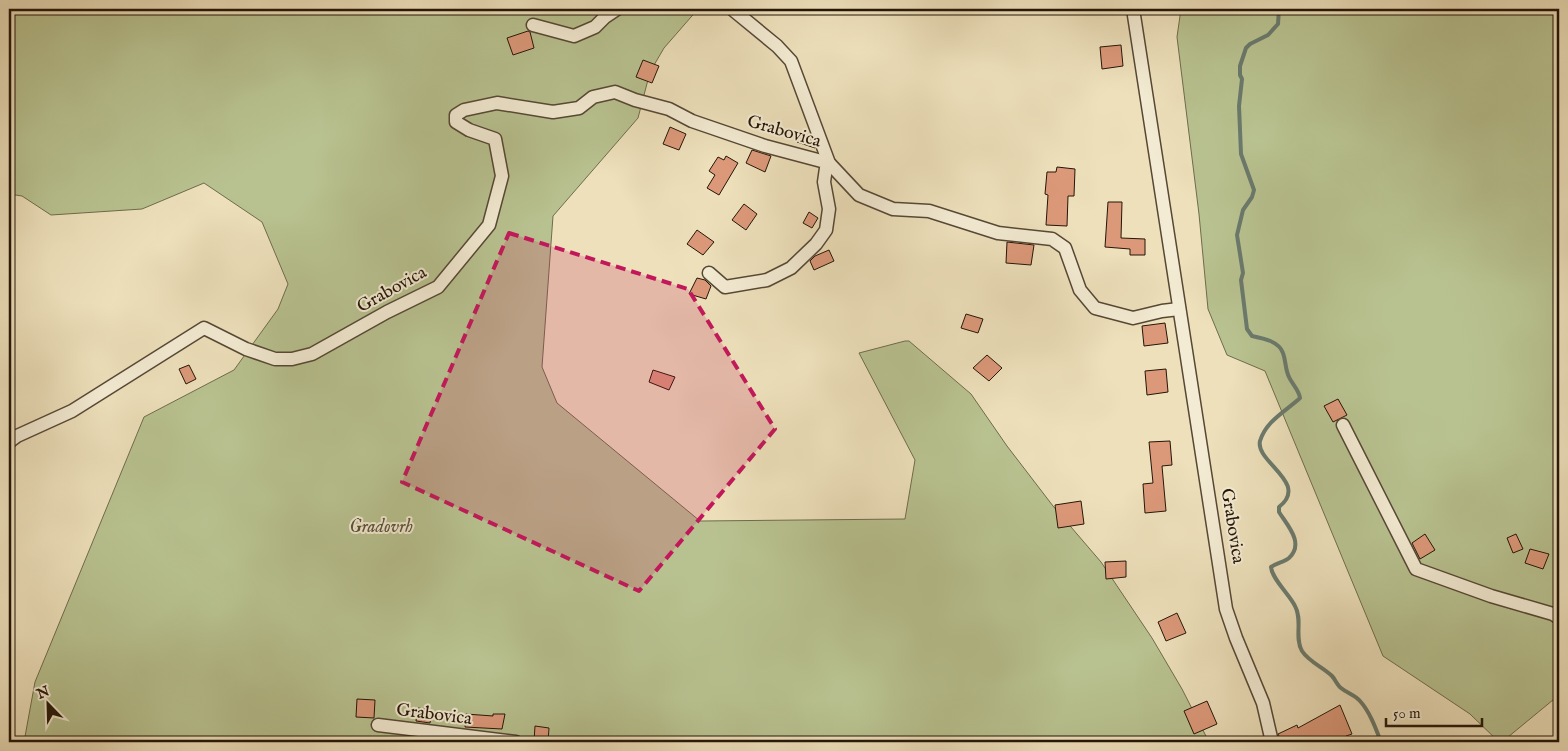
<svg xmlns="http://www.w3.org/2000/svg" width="1568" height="751" font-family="'IM FELL English',serif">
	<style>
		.green { fill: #b8c290; stroke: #6e6c4c }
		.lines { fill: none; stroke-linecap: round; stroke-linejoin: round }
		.stream { stroke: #6a7a6d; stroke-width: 4 }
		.building { fill: #dc997a; stroke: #241508 }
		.minor-casing { stroke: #564835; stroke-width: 15 }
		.minor { stroke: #f3ebd3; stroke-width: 12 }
		.marked { fill: #c2185b; fill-opacity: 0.2; stroke: #c2185b; stroke-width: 4; stroke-dasharray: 10 6; stroke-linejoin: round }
		.labels { text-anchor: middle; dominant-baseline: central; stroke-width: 4; stroke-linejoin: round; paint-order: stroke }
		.street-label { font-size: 18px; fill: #241508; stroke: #f3ebd3 }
		.park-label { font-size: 18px; font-style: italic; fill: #585238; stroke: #f3ebd3 }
	</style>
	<rect width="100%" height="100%" fill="#ede0bb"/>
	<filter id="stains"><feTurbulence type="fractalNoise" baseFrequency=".004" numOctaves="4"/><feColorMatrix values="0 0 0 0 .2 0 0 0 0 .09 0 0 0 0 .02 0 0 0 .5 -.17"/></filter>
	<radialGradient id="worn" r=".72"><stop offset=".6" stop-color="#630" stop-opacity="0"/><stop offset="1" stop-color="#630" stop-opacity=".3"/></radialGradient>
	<g class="green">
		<path d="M9,9H698L664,48L650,72L638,118L553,216L542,367L557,403L700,521L905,519L915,460L859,353L905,341H909L971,394L1007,446L1053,506L1101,562L1152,638L1182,689L1209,742H24L35,682L144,417L234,370L278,309L288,284L262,222L204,183L142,209L51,215L22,196L9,194Z"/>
		<path d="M1181,9H1559V695L1502,742H1499L1470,714L1383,656L1265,371L1227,355L1208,309L1199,214L1177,37Z"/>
	</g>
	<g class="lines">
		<path class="stream" d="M1279,9L1278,24L1268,35L1250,44L1246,48L1240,66V75L1242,79L1239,106L1241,154L1254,190L1252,197L1243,210L1237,235L1243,273L1241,280L1247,329L1252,336C1262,338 1279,341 1283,353C1286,361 1285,369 1289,377C1292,384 1299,390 1300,398C1286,411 1266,421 1260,441C1255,462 1310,483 1279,507V512C1287,525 1305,543 1289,558C1284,562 1277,563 1271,567C1272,579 1289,594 1295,606C1303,620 1294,637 1302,651C1309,662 1323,667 1332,676C1335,679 1337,685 1341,688C1347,693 1355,695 1360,701C1370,712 1376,729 1381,742"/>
	</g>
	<g class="building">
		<path d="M528,31L530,32L534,48L513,55L507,38Z"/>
		<path d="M1121,45L1123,66L1102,69L1100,47Z"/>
		<path d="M643,60L659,66L652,83L636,77Z"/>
		<path d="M670,127L686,134L679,150L663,144Z"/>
		<path d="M800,133L810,136L815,148L797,142Z"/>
		<path d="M752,150L771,156L765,172L746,163Z"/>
		<path d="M726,156L738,163L719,195L707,188L715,175L709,171L718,157L724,160Z"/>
		<path d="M1057,167L1075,169L1074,196H1068L1067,226L1046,225L1048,195L1045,194L1047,172H1056Z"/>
		<path d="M1108,202H1122L1121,238L1145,239V255H1130V249L1105,247Z"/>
		<path d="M744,204L757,214L746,230L732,220Z"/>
		<path d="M809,212L818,218L812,228L803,223Z"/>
		<path d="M697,230L714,242L703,255L687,244Z"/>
		<path d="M1007,242L1034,245L1031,265L1006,263Z"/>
		<path d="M829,250L834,261L814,270L810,261L815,256Z"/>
		<path d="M697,278L705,280L711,286L706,299L689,294Z"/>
		<path d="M966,314L983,319L978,333L961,328Z"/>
		<path d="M1165,323L1168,343L1144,346L1142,326Z"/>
		<path d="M987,355L1002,368L989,381L973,368Z"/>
		<path d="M189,365L196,379L186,384L179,369Z"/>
		<path d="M1166,369L1168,392L1147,395L1145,371Z"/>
		<path d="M653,370L675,377L669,390L649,382Z"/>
		<path d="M1338,399L1347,415L1333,422L1324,406Z"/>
		<path d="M1170,441L1172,465L1162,466L1166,511L1145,513L1143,484L1153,483L1149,442Z"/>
		<path d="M1081,501L1084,524L1058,528L1055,505Z"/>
		<path d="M1425,534L1435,550L1420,559L1412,543Z"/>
		<path d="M1516,534L1523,549L1513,553L1507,538Z"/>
		<path d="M1530,549L1549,554L1543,569L1525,563Z"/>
		<path d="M1126,561V577L1106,579L1105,562Z"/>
		<path d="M1177,613L1186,633L1166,641L1158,622Z"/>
		<path d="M357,699L375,700L374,718L356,717Z"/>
		<path d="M1207,701L1217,724L1194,734L1184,711Z"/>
		<path d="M1340,705L1352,734L1346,736L1349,742H1282L1278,734L1297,725L1298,728Z"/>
		<path d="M418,708L432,710L430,723L416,721Z"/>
		<path d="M466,714L493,716V714H505L502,729L465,727Z"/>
		<path d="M535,726L549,728L548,742L534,741Z"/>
	</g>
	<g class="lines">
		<defs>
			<g id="minor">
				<path d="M732,9L777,46L791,61L829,163L859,195L893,209L929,211L998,233L1052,239L1065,248L1080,290L1095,308L1133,318L1162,311L1179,309"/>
				<path d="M1133,9L1226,609L1236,638L1263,703L1272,742"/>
				<path d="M533,25L574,36L595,27L605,17L617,9"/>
				<path d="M1343,425L1416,569L1491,596L1553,614L1559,618"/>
				<path d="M9,442L17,436L72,411L204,328L246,349L275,359H292L312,354L387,312L438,287L489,225L502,176L495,139L469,130L456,122V115L464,110L497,103L553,112L579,108L593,97L615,92L635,100L669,109L692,121L765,146L829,163L826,168L824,182L829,209L826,230L816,244L791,268L767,280L725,287L709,273"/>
				<path d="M378,725L516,742"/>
			</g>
		</defs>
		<use href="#minor" class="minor-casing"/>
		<use href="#minor" class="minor"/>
	</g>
	<path class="marked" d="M509,233L688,289L775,429L639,591L402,482Z"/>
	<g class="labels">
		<g class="street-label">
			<text transform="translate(784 132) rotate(16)">Grabovica</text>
			<text transform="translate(392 290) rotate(-29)">Grabovica</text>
			<text transform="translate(1232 526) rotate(81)">Grabovica</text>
			<text transform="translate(434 715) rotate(7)">Grabovica</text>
		</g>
		<g class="park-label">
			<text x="381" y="527">Gradovrh</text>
		</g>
	</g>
	<rect width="1568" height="751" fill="none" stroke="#ede0bb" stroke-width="30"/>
	<rect x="10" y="10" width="1548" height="731" fill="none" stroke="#241508" stroke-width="2.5"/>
	<rect x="15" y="15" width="1538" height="721" fill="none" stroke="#241508"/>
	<g transform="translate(48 704) rotate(337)" stroke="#f3ebd3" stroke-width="4" paint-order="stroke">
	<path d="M0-4L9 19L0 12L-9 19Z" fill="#241508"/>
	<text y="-8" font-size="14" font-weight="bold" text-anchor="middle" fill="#241508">N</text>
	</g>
	<path d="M1386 718v8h96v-8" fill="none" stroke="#241508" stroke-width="2.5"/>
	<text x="1393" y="718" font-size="15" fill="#241508" stroke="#f3ebd3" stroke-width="4" paint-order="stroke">50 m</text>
	<rect width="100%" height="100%" filter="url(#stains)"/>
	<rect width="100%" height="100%" fill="url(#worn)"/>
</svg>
